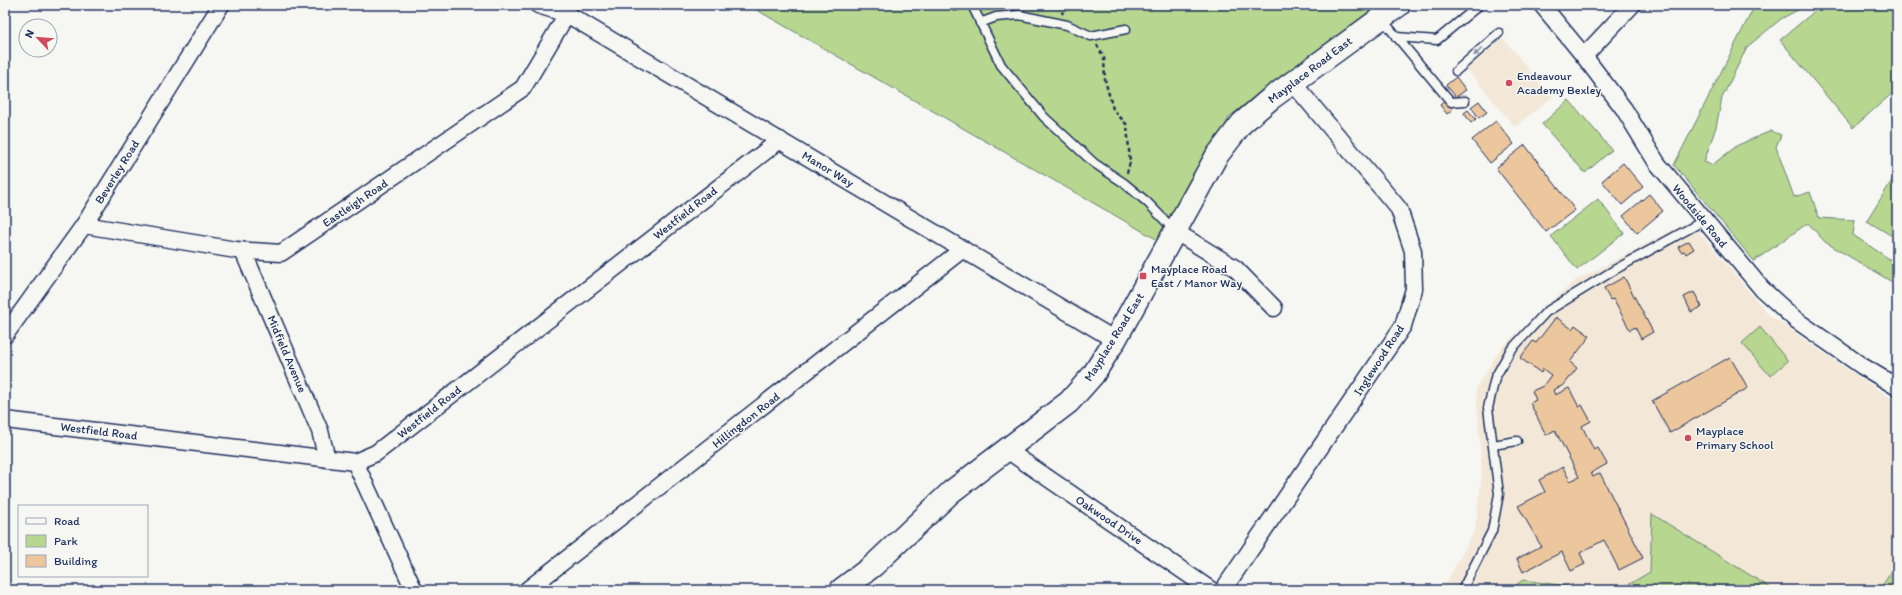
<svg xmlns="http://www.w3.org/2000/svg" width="1902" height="595" font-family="Itim,sans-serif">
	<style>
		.built { fill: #f3e8d8 }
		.green { fill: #b7d68f; stroke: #698276 }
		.building { fill: #ecc69c; stroke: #1b2f5e }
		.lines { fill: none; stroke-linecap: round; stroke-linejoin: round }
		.lane-casing { stroke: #1b2f5e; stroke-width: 11 }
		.street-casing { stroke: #1b2f5e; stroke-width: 19 }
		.secondary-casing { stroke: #1b2f5e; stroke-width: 25 }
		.path { stroke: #1b2f5e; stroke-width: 2.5; stroke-dasharray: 4 3; stroke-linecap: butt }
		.lane { stroke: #f6f6f2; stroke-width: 8 }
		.street { stroke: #f6f6f2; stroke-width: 16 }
		.secondary { stroke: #f6f6f2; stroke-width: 22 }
		.oneway { fill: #8892a8 }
		.poi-dot { fill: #d1495b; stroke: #f6f6f2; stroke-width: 1.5 }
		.labels { text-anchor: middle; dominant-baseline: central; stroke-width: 3; stroke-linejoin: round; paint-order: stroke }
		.street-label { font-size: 12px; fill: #1b2f5e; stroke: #f6f6f2 }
		.poi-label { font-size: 12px; fill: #1b2f5e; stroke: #f6f6f2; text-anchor: start }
	</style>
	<rect width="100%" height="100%" fill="#f6f6f2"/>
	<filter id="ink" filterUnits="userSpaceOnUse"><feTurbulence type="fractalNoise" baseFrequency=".025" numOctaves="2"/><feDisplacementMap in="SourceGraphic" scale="8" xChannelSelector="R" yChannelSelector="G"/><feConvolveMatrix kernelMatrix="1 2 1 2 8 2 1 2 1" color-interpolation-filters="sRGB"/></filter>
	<g filter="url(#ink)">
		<g class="built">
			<path d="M1503,38L1552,97L1515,127L1467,69Z"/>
			<path d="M1690,221L1768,314L1832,359L1897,402V590H1442L1475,530L1482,474L1476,388L1501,348L1575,281Z"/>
		</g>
		<g class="green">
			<path d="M748,5H1378L1230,116L1163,243Z"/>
			<path d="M1755,5H1807L1781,19L1747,47L1722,98L1716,127L1704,162L1712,165L1738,145L1771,131L1781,135L1776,147L1794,197L1810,192L1819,218L1855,220L1853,235L1897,264V285L1825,242L1808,223L1754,261L1674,165Z"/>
			<path d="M1822,5H1897V89L1853,128L1780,40Z"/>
			<path d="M1569,100L1612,150L1585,173L1542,124Z"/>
			<path d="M1897,172V239L1867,221Z"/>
			<path d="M1598,199L1624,233L1577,270L1551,236Z"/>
			<path d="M1760,327L1788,361L1770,376L1742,343Z"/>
			<path d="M1652,514L1774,590H1619L1650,572Z"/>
			<path d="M1897,564V590H1879Z"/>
			<path d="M1523,580L1595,590H1509Z"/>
		</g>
		<g class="building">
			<path d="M1456,77L1466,90L1456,97L1446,85Z"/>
			<path d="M1446,100L1453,109L1447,114L1440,105Z"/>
			<path d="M1479,101L1487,112L1479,118L1471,107Z"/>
			<path d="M1468,110L1476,119L1471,123L1464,113Z"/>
			<path d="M1496,121L1514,144L1490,163L1472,140Z"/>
			<path d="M1525,145L1575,210L1546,232L1496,168Z"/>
			<path d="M1623,163L1643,187L1622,205L1602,181Z"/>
			<path d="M1649,194L1663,211L1637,233L1623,216Z"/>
			<path d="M1689,241L1694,249L1686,254L1684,251L1681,252L1678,247Z"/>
			<path d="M1624,277L1653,332L1641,339L1635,327L1630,330L1613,299L1610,300L1604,288Z"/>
			<path d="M1694,292L1702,307L1691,312L1684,297Z"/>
			<path d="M1556,317L1572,329L1575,325L1590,336L1570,362L1577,368L1564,385L1553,390L1555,395L1569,388L1579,407L1582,405L1591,421L1582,426L1594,450L1598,448L1607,464L1591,473L1593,477L1600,473L1643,558L1619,570L1604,540L1580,553L1585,564L1571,571L1562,552L1523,572L1517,559L1541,546L1518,506L1545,492L1539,480L1563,467L1570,481L1579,477L1555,430L1546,435L1530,403L1536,400L1532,391L1543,386L1551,375L1543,369L1541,373L1520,358L1533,341L1536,343Z"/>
			<path d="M1730,357L1748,388L1670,433L1652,401Z"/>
		</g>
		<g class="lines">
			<defs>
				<g id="lane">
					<path d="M972,5L1001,65L1044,117L1094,163L1124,183L1147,202L1174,230"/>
					<path d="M955,6L958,5"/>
					<path d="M1381,18L1451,102L1465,101"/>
					<path d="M979,19L980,23L996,17L1019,15L1067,25L1091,36L1126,29"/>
					<path d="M1396,37L1437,40L1477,7"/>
					<path d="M1456,71L1499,33"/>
					<path d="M1493,445L1517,441"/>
					<path d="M1061,590L1063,589"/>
					<path d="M1462,590L1492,531L1499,494L1488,408L1495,378L1510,351L1546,312L1616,269L1703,221"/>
				</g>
				<g id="street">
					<path d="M538,5L567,14L1115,340"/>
					<path d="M1542,5L1584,56L1624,109L1657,163L1762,289L1796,320L1862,366L1897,387"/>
					<path d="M1584,56L1632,5"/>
					<path d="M84,225L236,250L281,253L523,88L567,14"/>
					<path d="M1176,232L1235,268L1274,308"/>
					<path d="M243,251L320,431L327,459"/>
					<path d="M5,335L84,225L221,5"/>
					<path d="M5,420L355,462L376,453L780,140"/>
					<path d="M1007,450L1211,590"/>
					<path d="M355,462L414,590"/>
					<path d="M527,590L963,249"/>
					<path d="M1223,590L1403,326L1414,289L1413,251L1399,209L1293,83"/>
				</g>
				<path id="secondary" d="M841,590L874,565L951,492L1069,402L1093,375L1115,340L1216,157L1242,123L1270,99L1399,5"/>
			</defs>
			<use href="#lane" class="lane-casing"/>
			<use href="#street" class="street-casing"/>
			<use href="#secondary" class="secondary-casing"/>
			<g class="path">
				<path d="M1059,5L1063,14"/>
				<path d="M1097,45L1104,58L1105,80L1113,109L1127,125L1130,162L1127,173"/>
			</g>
			<use href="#lane" class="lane"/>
			<use href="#street" class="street"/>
			<use href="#secondary" class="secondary"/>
		</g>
		<defs><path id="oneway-solid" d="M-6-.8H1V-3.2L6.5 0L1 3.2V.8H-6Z"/></defs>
		<use class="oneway" href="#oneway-solid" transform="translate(1478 52) rotate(138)"/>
	</g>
	<g class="poi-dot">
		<circle cx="1509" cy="83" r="4"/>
		<rect x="1139" y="272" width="8" height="8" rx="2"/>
		<circle cx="1688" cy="438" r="4"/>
	</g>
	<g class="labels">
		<g class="street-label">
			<text transform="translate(1310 70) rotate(-37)">Mayplace Road East</text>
			<text transform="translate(828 169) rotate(31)">Manor Way</text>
			<text transform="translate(117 172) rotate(-58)">Beverley Road</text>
			<text transform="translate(355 203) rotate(-34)">Eastleigh Road</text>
			<text transform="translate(685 213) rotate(-38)">Westfield Road</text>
			<text transform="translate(1700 216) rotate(50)">Woodside Road</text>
			<text transform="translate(1114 337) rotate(-58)">Mayplace Road East</text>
			<text transform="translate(287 354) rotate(67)">Midfield Avenue</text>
			<text transform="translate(1379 360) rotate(-57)">Inglewood Road</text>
			<text transform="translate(429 412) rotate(-38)">Westfield Road</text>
			<text transform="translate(746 420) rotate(-38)">Hillingdon Road</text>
			<text transform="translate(99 431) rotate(7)">Westfield Road</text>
			<text transform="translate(1109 520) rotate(34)">Oakwood Drive</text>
		</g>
		<g class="poi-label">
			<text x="1517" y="76">Endeavour<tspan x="1517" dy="14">Academy Bexley</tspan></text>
			<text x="1151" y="269">Mayplace Road<tspan x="1151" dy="14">East / Manor Way</tspan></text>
			<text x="1696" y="431">Mayplace<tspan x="1696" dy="14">Primary School</tspan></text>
		</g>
	</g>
	<rect width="1902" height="595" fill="none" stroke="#f6f6f2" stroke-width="20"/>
	<rect x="10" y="10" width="1882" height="575" fill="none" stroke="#1b2f5e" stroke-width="1.5" filter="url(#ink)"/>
	<rect x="18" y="505" width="130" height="72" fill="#f6f6f2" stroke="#9ea6b7"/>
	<rect x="26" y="518" width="20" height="6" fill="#f6f6f2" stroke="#9ea6b7"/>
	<text x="54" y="525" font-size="12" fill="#1b2f5e">Road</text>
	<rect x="26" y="535" width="20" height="12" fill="#b7d68f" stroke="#9ea6b7"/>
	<text x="54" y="545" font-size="12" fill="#1b2f5e">Park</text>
	<rect x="26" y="555" width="20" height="12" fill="#ecc69c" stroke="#9ea6b7"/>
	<text x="54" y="565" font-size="12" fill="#1b2f5e">Building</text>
	<g transform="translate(38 38) rotate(296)"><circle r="19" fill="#f6f6f2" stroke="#9ea6b7"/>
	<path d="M0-3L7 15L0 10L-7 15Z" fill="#d1495b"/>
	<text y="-6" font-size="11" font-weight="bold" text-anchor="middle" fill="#1b2f5e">N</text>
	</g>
</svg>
